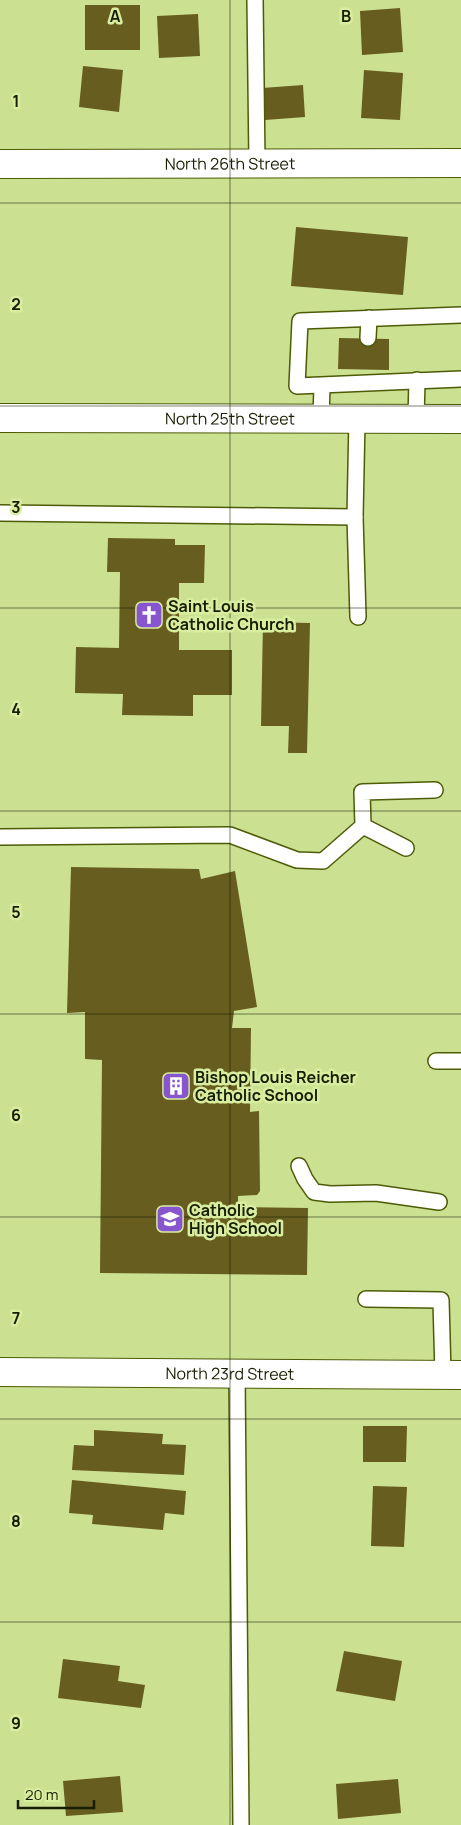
<svg xmlns="http://www.w3.org/2000/svg" width="461" height="1825" font-family="Manrope,sans-serif">
	<style>
		.building { fill: #675d1f }
		.lines { fill: none; stroke-linecap: round; stroke-linejoin: round }
		.service-casing { stroke: #4d5b06; stroke-width: 18 }
		.minor-casing { stroke: #4d5b06; stroke-width: 30 }
		.secondary-casing { stroke: #4d5b06; stroke-width: 30 }
		.service { stroke: #fff; stroke-width: 15 }
		.minor { stroke: #fff; stroke-width: 28 }
		.secondary { stroke: #fff; stroke-width: 28 }
		.grid { fill: none; stroke: #171d00; stroke-width: 1; stroke-opacity: 0.55 }
		.labels { text-anchor: middle; dominant-baseline: central; stroke-width: 5; stroke-linejoin: round; paint-order: stroke }
		.street-label { font-size: 16px; fill: #171d00; stroke: #d9ed9f }
		.poi-label { font-size: 16px; font-weight: bold; fill: #171d00; stroke: #d9ed9f; text-anchor: start }
		.grid-label { font-size: 16px; text-anchor: middle; font-weight: bold; fill: #171d00; stroke: #d9ed9f; stroke-width: 5; stroke-linejoin: round; paint-order: stroke }
	</style>
	<rect width="100%" height="100%" fill="#cce092"/>
	<g class="building">
		<rect x="85" y="5" width="55" height="45"/>
		<path d="M400,8L403,52L362,55L360,11Z"/>
		<path d="M198,14L200,56L159,58L157,16Z"/>
		<path d="M83,66L123,70L119,112L79,107Z"/>
		<path d="M364,70L403,73L400,120L361,118Z"/>
		<path d="M303,85L305,117L265,120L262,88Z"/>
		<path d="M296,227L408,237L403,295L291,286Z"/>
		<path d="M339,338L389,339V370L338,369Z"/>
		<path d="M108,538L175,539V545H205L204,583H179V650H232V695H193V716L122,715L123,694L75,693L76,647L119,648L120,572H107Z"/>
		<path d="M263,622L310,623L307,753H288L289,726H261Z"/>
		<path d="M71,867L199,869L201,879L235,871L257,1007L234,1011L232,1028H251L250,1112L259,1111L260,1191L257,1195L238,1196V1207L308,1208L307,1275L100,1273L102,1060L85,1059V1012L67,1013Z"/>
		<path d="M363,1426H407L406,1462H363Z"/>
		<path d="M94,1430L163,1434L162,1444L186,1445L184,1475L72,1470L74,1445L94,1446Z"/>
		<path d="M72,1480L186,1491L184,1515L165,1513L163,1530L92,1524L93,1515L69,1513Z"/>
		<path d="M373,1486L407,1487L404,1547L371,1546Z"/>
		<path d="M344,1651L402,1661L395,1701L336,1691Z"/>
		<path d="M63,1659L120,1666L118,1681L145,1685L141,1708L58,1698Z"/>
		<path d="M120,1776L123,1812L66,1816L63,1781Z"/>
		<path d="M398,1779L401,1813L338,1819L336,1784Z"/>
	</g>
	<g class="lines">
		<defs>
			<g id="service">
				<path d="M255,0L257,163"/>
				<path d="M461,315L300,321L297,386L461,379"/>
				<path d="M368,338L369,318"/>
				<path d="M321,419L322,386"/>
				<path d="M357,419L355,517L358,617"/>
				<path d="M416,419L417,380"/>
				<path d="M0,513L355,517"/>
				<path d="M363,826L406,848"/>
				<path d="M0,837L230,835L297,860L323,861L363,826L362,792L435,790"/>
				<path d="M436,1061H461"/>
				<path d="M299,1166L305,1179L314,1192L330,1194L376,1193L439,1202"/>
				<path d="M366,1299L441,1300L443,1375"/>
				<path d="M237,1374L241,1825"/>
			</g>
			<g id="minor">
				<path id="s1" d="M0,164L461,163"/>
				<path id="s2" d="M0,1372L461,1375"/>
			</g>
			<g id="secondary">
				<path id="s3" d="M0,418L461,419"/>
			</g>
		</defs>
		<use href="#service" class="service-casing"/>
		<use href="#minor" class="minor-casing"/>
		<use href="#secondary" class="secondary-casing"/>
		<use href="#service" class="service"/>
		<use href="#minor" class="minor"/>
		<use href="#secondary" class="secondary"/>
	</g>
	<path class="grid" d="M230,0V1825M0,203H461M0,406H461M0,608H461M0,811H461M0,1014H461M0,1217H461M0,1419H461M0,1622H461"/>
	<defs>
		<symbol id="church-square" viewBox="-11 -11 22 22"><rect x="-9" y="-9" width="18" height="18" rx="4" fill="#8755cd" stroke="#d9ed9f"/><path d="M-1.2-6h2.4v3.5h3.3v2.4h-3.3V6h-2.4V-.1h-3.3v-2.4h3.3Z" fill="#fff"/></symbol>
		<symbol id="building-square" viewBox="-11 -11 22 22"><rect x="-9" y="-9" width="18" height="18" rx="4" fill="#8755cd" stroke="#d9ed9f"/><path d="M-4-6H4V6H1V3H-1V6H-4ZM-2.5-4.3h1.7v1.8h-1.7ZM.8-4.3h1.7v1.8H.8ZM-2.5-1h1.7V.8h-1.7ZM.8-1h1.7V.8H.8Z" fill="#fff"/></symbol>
		<symbol id="school-square" viewBox="-11 -11 22 22"><rect x="-9" y="-9" width="18" height="18" rx="4" fill="#8755cd" stroke="#d9ed9f"/><path d="M0-5L7-2L0 1L-7-2ZM-4 1L0 2.5L4 1V4Q0 6-4 4Z" fill="#fff"/></symbol>
	</defs>
	<g fill-rule="evenodd">
		<use href="#church-square" x="133" y="599" width="32" height="32"/>
		<use href="#building-square" x="160" y="1070" width="32" height="32"/>
		<use href="#school-square" x="154" y="1203" width="32" height="32"/>
	</g>
	<g class="labels">
		<g class="street-label">
			<text stroke="none"><textPath href="#s1" startOffset="230">North 26th Street</textPath></text>
			<text stroke="none"><textPath href="#s3" startOffset="230">North 25th Street</textPath></text>
			<text stroke="none"><textPath href="#s2" startOffset="230">North 23rd Street</textPath></text>
		</g>
		<g class="poi-label">
			<text x="168" y="606">Saint Louis<tspan x="168" dy="18">Catholic Church</tspan></text>
			<text x="195" y="1077">Bishop Louis Reicher<tspan x="195" dy="18">Catholic School</tspan></text>
			<text x="189" y="1210">Catholic<tspan x="189" dy="18">High School</tspan></text>
		</g>
	</g>
	<g class="grid-label">
		<text x="115" y="22">A</text>
		<text x="346" y="22">B</text>
		<text x="16" y="107">1</text>
		<text x="16" y="310">2</text>
		<text x="16" y="513">3</text>
		<text x="16" y="715">4</text>
		<text x="16" y="918">5</text>
		<text x="16" y="1121">6</text>
		<text x="16" y="1324">7</text>
		<text x="16" y="1527">8</text>
		<text x="16" y="1729">9</text>
	</g>
	<path d="M18 1800v8h76v-8" fill="none" stroke="#171d00" stroke-width="2.5"/>
	<text x="25" y="1800" font-size="15" fill="#171d00" stroke="#d9ed9f" stroke-width="4" paint-order="stroke">20 m</text>
</svg>
